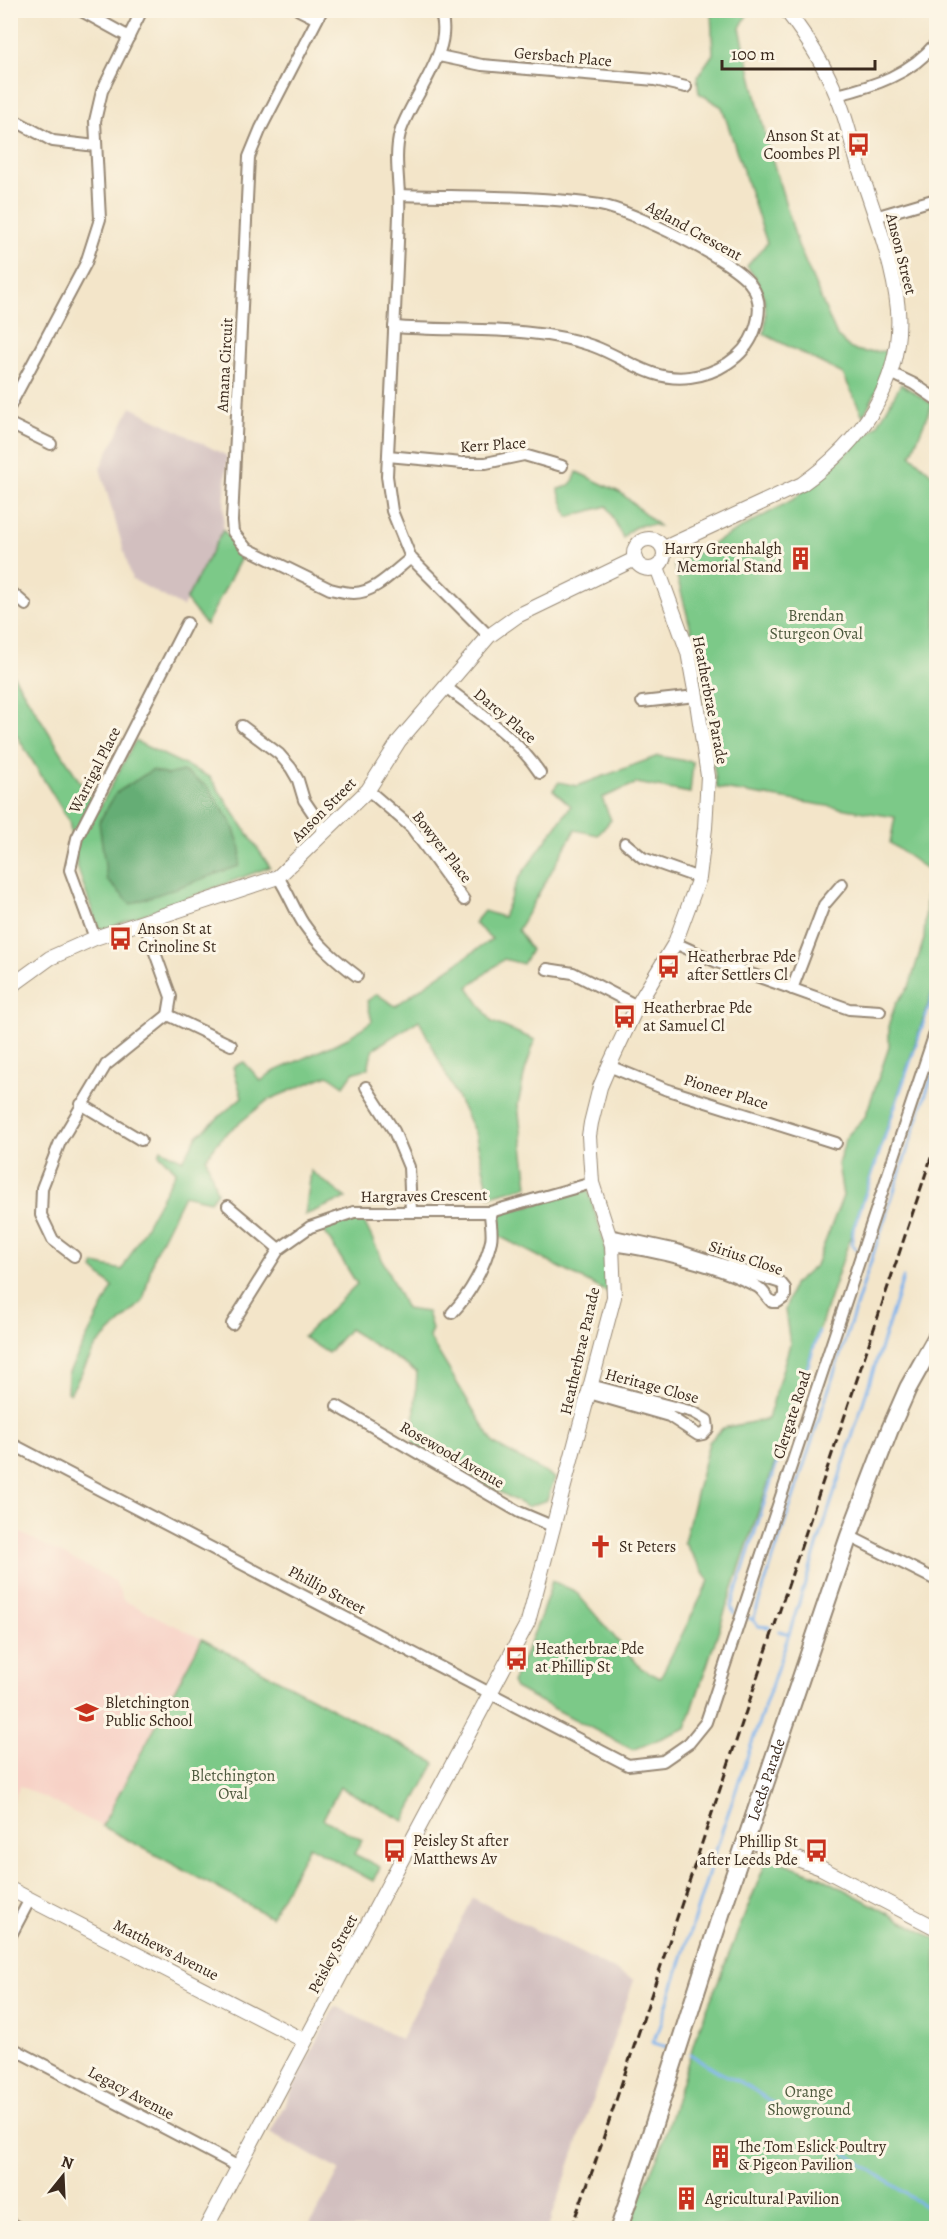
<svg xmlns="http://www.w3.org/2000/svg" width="947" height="2239" font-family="Alegreya,serif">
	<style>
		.built { fill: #f7d1c6 }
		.industrial { fill: #d2bfbf }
		.green { fill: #7cc988; stroke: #5c7a53; stroke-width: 1.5 }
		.forest { fill: #65ad74; stroke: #506c49; stroke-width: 1.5 }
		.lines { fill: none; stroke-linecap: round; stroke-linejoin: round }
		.stream { stroke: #7fb4ed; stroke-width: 3 }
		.minor-casing { stroke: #978874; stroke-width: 14 }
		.tertiary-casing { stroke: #978874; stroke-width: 16 }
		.secondary-casing { stroke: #978874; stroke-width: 20 }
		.minor { stroke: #fff; stroke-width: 10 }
		.tertiary { stroke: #fff; stroke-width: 14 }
		.secondary { stroke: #fff; stroke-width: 16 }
		.rail { stroke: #3b2a1e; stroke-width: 3; stroke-dasharray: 9 4.5; stroke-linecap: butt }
		.labels { text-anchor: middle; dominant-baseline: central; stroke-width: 6; stroke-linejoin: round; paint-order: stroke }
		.street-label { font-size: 16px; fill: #3b2a1e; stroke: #fcf5e5 }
		.poi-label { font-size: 16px; fill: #3b2a1e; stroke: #fcf5e5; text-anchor: start }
		.park-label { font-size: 16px; fill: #4e5a3e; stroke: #fcf5e5 }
	</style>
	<rect width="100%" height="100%" fill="#fcf5e5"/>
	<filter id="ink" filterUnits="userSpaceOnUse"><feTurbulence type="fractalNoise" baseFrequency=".0167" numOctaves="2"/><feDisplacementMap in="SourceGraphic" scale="12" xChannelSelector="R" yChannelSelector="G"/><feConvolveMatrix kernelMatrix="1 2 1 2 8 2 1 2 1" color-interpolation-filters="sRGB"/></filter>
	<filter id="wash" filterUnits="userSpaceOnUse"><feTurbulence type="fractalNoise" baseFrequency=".008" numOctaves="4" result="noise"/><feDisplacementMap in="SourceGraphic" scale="24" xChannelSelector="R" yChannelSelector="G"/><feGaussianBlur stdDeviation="1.35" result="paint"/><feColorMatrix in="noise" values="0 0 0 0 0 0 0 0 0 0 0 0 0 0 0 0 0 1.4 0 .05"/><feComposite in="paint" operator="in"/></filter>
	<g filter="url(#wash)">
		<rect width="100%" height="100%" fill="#f3e5c9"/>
		<path class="built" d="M11,1528L115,1581L123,1600L202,1639L102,1826L20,1786L11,1805Z"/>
		<g class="industrial">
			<path d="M131,407L227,456L223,530L183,607L132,579L100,468Z"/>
			<path d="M473,1898L634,1980L548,2228H308L340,2170L270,2133L335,2006L401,2039Z"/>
		</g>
		<g class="green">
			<path d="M711,11H749L740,28L767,142L798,245L837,336L851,349L864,352L889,351L879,386L863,416L843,374L764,334C769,304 764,290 747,266L767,243L722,107L699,93L697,77L713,54Z"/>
			<path d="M901,384L932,404L911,455L936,478V981L686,1728L633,1750L515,1688L512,1682C528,1649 542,1617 552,1581L575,1591L641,1668L660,1678L709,1581L684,1542L709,1442L723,1428L768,1419L790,1344L785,1310L793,1285L816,1265L843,1196L838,1164L847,1136L865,1117L889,1047V1023L896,1003L909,987L924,939L928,870L890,843L895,817L717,788L698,656L674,565L794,499L877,426Z"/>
			<path d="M577,472L621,493L659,526C644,523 632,525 623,538L607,506L568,517L558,489C569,488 574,482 577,472Z"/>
			<path d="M223,530L243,554L206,625L186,600Z"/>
			<path d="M10,670L98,811L135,741L210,777L270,867L99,931L77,866L69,821L11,726Z"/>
			<path d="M658,756L693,762L690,793L637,783L602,798L611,820L598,835L575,830L518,930L531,950L523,964L504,959L468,987L492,1022L535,1040L525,1071L518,1105L528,1186L490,1196L475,1133L419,1020L373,1049L368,1068L353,1073L344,1086L328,1075L268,1100L222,1137L206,1158L217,1192L210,1201L184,1195L154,1255L143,1301L96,1346L70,1394L67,1392L68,1374L113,1287L93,1269L95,1264L122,1270L176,1171L159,1154L161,1149L183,1160L197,1136L242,1097L233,1067L244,1062L261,1081L271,1073L346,1039L372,1021L367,1001L377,994L395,1006L492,939L474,923L484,911L503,917L518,879L571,806L553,790L559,782L577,786Z"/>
			<path d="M311,1171L346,1198L305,1215L311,1172Z"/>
			<path d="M588,1190L604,1241L609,1293L497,1235V1214Z"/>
			<path d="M360,1213L406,1309L427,1312L432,1329L429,1337L494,1444L555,1478L547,1500L527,1507L413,1444L417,1372L349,1329L328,1353L303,1337L357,1284L321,1226Z"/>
			<path d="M202,1639L435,1763L404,1821L340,1787L323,1819L362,1840L354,1854L380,1867L373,1881L309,1846L271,1917L102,1826Z"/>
			<path d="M768,1857L819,1876L936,1939V2228H626L660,2151L696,2036Z"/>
		</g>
		<path class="forest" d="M152,770L167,775L183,771L208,787L232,824L241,849L239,866L131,904L107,880L99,822L116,793Z"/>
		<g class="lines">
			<g class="stream">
				<path d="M856,1249L852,1244L853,1230L936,986"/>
				<path d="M734,1613L731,1607L819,1331"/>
				<path d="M747,1617L753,1620L758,1626L769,1627"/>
				<path d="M753,1620L936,1063"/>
				<path d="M789,1634L903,1278"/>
				<path d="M667,2047L653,2043V2041L660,2027L721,1834L789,1634L779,1631"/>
				<path d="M690,2054L715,2070L748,2086L793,2117"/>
				<path d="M841,2150L936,2214"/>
			</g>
		</g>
	</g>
	<g filter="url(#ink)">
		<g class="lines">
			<defs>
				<g id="minor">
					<path d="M80,10L129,37"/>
					<path d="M299,10L317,19"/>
					<path d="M322,10L261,128L249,157L232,521L233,532L246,548L330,589C338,591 346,593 354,593C375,593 395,570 411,558"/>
					<path d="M439,10C458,47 410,98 400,133C393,159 401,188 399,215C396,302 391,389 387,476L392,511L411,558L489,636"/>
					<path d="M439,56L482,65L655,80L686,87"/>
					<path d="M837,95C874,86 911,74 936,43"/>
					<path d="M10,118L53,141L96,146"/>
					<path d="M875,217L936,199"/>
					<path d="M394,327C458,332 533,325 593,346C626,358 651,382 690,377C716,374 744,358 754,332C760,316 762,299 751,285C735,260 630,210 600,205C534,195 466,197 400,195"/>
					<path d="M891,373L914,384L936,399"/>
					<path d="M10,406L86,263L100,219L95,121L102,91L142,10"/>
					<path d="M10,424L51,444"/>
					<path d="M388,456L462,463H486L524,455L562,466"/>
					<path d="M10,591L26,605"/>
					<path d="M446,687C479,713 516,737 540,773"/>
					<path d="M642,702L696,696"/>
					<path d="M242,726L279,754L291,768L298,780L304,800L325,831"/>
					<path d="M368,790L411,827L464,900"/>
					<path d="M625,843L643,858L699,878"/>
					<path d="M278,877C288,892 294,909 303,923C318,945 336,960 357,976"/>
					<path d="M95,938L70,870L77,838L187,623"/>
					<path d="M675,943L717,962L849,1009L880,1011"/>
					<path d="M547,969L573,973L637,1006"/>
					<path d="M792,989L824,905L842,884"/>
					<path d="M168,1015L231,1045"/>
					<path d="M609,1066L665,1089L836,1143"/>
					<path d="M366,1087L394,1131L409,1167L411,1211"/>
					<path d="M81,1104L141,1140"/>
					<path d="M228,1206L279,1249"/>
					<path d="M609,1235L677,1250L781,1283L785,1288V1297L778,1302H772C766,1297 763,1289 756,1286C717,1265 656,1251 612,1245"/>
					<path d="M74,1256L53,1240L41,1215L42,1188L60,1142L106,1065L168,1015L171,997L144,922"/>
					<path d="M452,1313C470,1294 485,1267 491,1241C493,1232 490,1221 490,1212"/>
					<path d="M232,1324L279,1249L310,1227L354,1212H490L592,1183"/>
					<path d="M589,1393L669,1416L698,1435L703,1434L708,1429L707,1420L693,1412L590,1385"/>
					<path d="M337,1406L519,1512L552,1526"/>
					<path d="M10,1443L628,1765L663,1761L689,1743L706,1722L936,1030"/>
					<path d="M849,1536L936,1580"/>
					<path d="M10,1937L30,1899"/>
					<path d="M10,2047L237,2166"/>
					<path d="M10,2223L20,2228"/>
				</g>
				<g id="tertiary">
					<circle cx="649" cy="554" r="15"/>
					<path d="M664,548L802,484C860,443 903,384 898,310C894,264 874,213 860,170C852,145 847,119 837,96C825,66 806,36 786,10"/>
					<path d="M10,987L50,958L95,938L278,877L368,790L399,741L489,636L517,616L635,559"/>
					<path d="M748,1840L821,1868L936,1928"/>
					<path d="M10,1889L305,2041"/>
					<path d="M206,2228L528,1622L614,1297L612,1245L592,1183L589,1136L591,1123L600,1087L609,1066L637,1006L675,943L699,878L705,828L708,776L696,696L688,652L657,567"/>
				</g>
				<g id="secondary">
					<path id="s1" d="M619,2228L645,2152L722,1911L849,1536L890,1429L908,1388L936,1338"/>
				</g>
			</defs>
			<use href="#minor" class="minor-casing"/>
			<use href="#tertiary" class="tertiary-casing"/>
			<use href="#secondary" class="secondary-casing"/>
			<use href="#minor" class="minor"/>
			<use href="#tertiary" class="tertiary"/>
			<use href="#secondary" class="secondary"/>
			<path class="rail" d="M571,2228L593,2169L936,1143"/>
		</g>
	</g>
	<defs>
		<symbol id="bus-bare" viewBox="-9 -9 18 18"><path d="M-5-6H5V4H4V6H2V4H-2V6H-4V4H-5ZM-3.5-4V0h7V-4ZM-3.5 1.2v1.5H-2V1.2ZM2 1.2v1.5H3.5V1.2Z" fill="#c8321e" stroke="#fcf5e5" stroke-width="2.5" paint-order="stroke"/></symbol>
		<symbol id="building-bare" viewBox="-9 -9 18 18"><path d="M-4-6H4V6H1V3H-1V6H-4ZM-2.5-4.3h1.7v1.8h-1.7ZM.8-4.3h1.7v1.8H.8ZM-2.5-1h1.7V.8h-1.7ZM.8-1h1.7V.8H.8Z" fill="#c8321e" stroke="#fcf5e5" stroke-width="2.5" paint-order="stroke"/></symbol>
		<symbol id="church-bare" viewBox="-9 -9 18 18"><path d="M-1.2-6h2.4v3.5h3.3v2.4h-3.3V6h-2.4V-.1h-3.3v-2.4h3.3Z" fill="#c8321e" stroke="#fcf5e5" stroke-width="2.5" paint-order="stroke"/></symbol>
		<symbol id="school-bare" viewBox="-9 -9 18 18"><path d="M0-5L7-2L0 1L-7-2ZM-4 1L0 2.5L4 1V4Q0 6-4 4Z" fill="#c8321e" stroke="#fcf5e5" stroke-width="2.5" paint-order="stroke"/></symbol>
	</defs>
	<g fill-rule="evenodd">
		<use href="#bus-bare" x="842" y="128" width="33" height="33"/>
		<use href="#building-bare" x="784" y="542" width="33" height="33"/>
		<use href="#bus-bare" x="104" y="922" width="33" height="33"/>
		<use href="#bus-bare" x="652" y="950" width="33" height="33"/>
		<use href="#bus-bare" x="608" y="1000" width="33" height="33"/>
		<use href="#church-bare" x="584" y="1530" width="33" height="33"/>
		<use href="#bus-bare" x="500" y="1642" width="33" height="33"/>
		<use href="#school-bare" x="70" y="1696" width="33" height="33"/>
		<use href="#bus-bare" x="378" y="1834" width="33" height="33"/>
		<use href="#bus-bare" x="800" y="1834" width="33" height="33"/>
		<use href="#building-bare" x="704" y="2140" width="33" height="33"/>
		<use href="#building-bare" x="670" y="2182" width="33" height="33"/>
	</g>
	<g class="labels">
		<g class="street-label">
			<text transform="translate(563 57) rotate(5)">Gersbach Place</text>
			<text transform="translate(694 231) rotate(29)">Agland Crescent</text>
			<text transform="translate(901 254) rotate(76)">Anson Street</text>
			<text transform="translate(225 365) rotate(-87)">Amana Circuit</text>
			<text transform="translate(493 445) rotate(-4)">Kerr Place</text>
			<text transform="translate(710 700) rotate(79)">Heatherbrae Parade</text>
			<text transform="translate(505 716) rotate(40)">Darcy Place</text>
			<text transform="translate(95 770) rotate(-63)">Warrigal Place</text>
			<text transform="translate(324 810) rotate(-45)">Anson Street</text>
			<text transform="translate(442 847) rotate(52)">Bowyer Place</text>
			<text transform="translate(726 1092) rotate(17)">Pioneer Place</text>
			<text transform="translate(424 1196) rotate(-1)">Hargraves Crescent</text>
			<text transform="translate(746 1258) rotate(19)">Sirius Close</text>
			<text transform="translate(580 1351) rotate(-77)">Heatherbrae Parade</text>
			<text transform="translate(652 1386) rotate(15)">Heritage Close</text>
			<text transform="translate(792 1415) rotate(-72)">Clergate Road</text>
			<text transform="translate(452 1455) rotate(30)">Rosewood Avenue</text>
			<text transform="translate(327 1590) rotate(28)">Phillip Street</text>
			<text stroke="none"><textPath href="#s1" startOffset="472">Leeds Parade</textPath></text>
			<text transform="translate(166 1950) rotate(27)">Matthews Avenue</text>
			<text transform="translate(333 1954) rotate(-62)">Peisley Street</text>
			<text transform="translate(131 2093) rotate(28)">Legacy Avenue</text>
		</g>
		<g class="poi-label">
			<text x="840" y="136" text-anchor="end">Anson St at<tspan x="840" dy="18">Coombes Pl</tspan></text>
			<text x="782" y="549" text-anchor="end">Harry Greenhalgh<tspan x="782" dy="18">Memorial Stand</tspan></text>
			<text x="138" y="929">Anson St at<tspan x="138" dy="18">Crinoline St</tspan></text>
			<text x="687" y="957">Heatherbrae Pde<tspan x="687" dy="18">after Settlers Cl</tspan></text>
			<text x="643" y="1008">Heatherbrae Pde<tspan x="643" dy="18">at Samuel Cl</tspan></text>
			<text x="619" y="1547">St Peters</text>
			<text x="535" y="1649">Heatherbrae Pde<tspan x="535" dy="18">at Phillip St</tspan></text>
			<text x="105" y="1703">Bletchington<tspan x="105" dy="18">Public School</tspan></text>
			<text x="413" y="1841">Peisley St after<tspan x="413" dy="18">Matthews Av</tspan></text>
			<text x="798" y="1842" text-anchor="end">Phillip St<tspan x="798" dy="18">after Leeds Pde</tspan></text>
			<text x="738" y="2147">The Tom Eslick Poultry<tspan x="738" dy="18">&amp; Pigeon Pavilion</tspan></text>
			<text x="705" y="2199">Agricultural Pavilion</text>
		</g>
		<g class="park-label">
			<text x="816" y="616">Brendan<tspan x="816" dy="18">Sturgeon Oval</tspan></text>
			<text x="233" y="1776">Bletchington<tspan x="233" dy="18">Oval</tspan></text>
			<text x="809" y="2092">Orange<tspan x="809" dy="18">Showground</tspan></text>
		</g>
	</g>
	<rect width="947" height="2239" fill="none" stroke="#fcf5e5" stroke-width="36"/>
	<g transform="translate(63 2176) rotate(18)" stroke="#fcf5e5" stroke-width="4.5" paint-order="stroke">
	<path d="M0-4.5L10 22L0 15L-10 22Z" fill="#3b2a1e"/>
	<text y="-9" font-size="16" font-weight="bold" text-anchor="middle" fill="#3b2a1e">N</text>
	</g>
	<path d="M722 60v9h153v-9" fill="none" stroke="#3b2a1e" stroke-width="3"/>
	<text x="731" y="60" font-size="18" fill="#3b2a1e" stroke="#fcf5e5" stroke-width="4.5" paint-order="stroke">100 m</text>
</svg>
